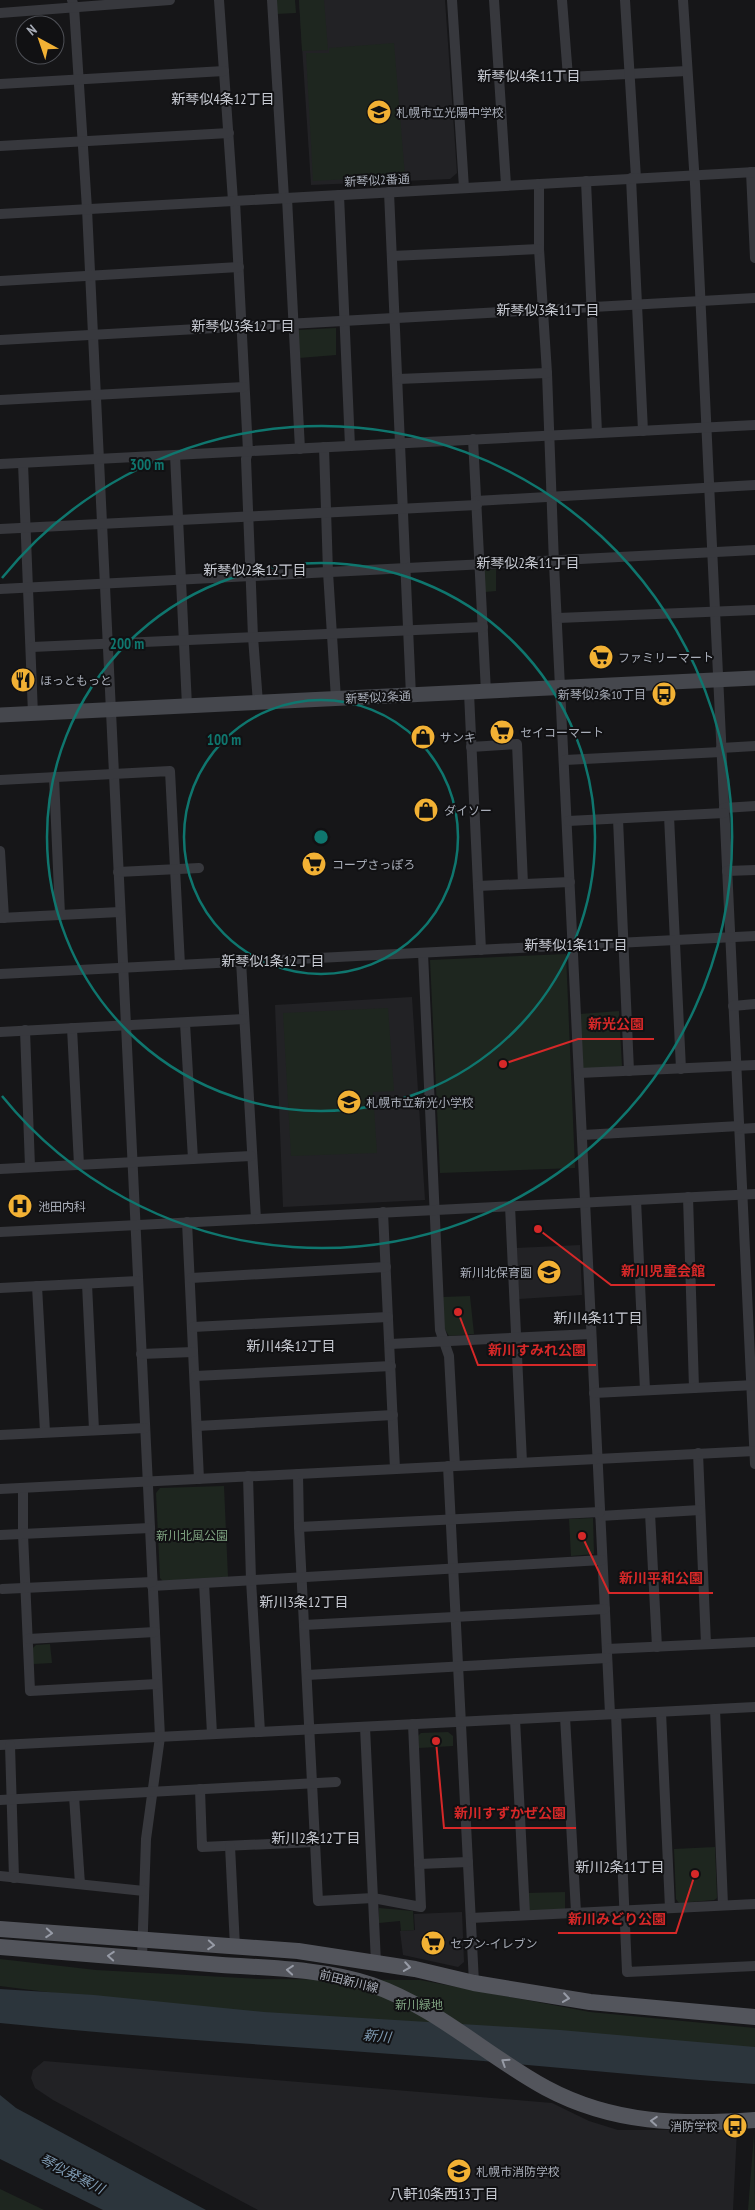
<svg xmlns="http://www.w3.org/2000/svg" width="755" height="2210" font-family="'PT Sans Narrow','Noto Sans JP',sans-serif">
	<style>
		.built { fill: #222225 }
		.green { fill: #1e261f }
		.water { fill: #2c353c }
		.lines { fill: none; stroke-linecap: round; stroke-linejoin: round }
		.street { stroke: #37383d; stroke-width: 10 }
		.secondary { stroke: #45474d; stroke-width: 15 }
		.primary { stroke: #53555c; stroke-width: 16 }
		.oneway { stroke: #979ba6 }
		.ring { fill: none; stroke: #0f766e; stroke-width: 2.5 }
		.labels { text-anchor: middle; dominant-baseline: central; stroke-width: 4; stroke-linejoin: round; paint-order: stroke }
		.poi-label { font-size: 12px; fill: #a8adb8; stroke: #111113; text-anchor: start }
		.street-label { font-size: 12px; fill: #a8adb8; stroke: #111113 }
		.park-label { font-size: 12px; fill: #7fa381; stroke: #111113 }
		.neighbourhood-label { font-size: 14px; fill: #c9ccd4; stroke: #111113 }
		.water-label { font-size: 14px; font-style: italic; fill: #7f9bb3; stroke: #111113 }
		.centre { fill: #0f766e; stroke: #111113; stroke-width: 2.5 }
		.ring-label { font-size: 15px; text-anchor: middle; font-weight: bold; fill: #0f766e; stroke: #111113; stroke-width: 4; stroke-linejoin: round; paint-order: stroke }
		.leader { fill: none; stroke: #d62828; stroke-width: 2 }
		.callout-dot { fill: #d62828; stroke: #111113; stroke-width: 2 }
		.callout-label { font-size: 14px; text-anchor: middle; font-weight: bold; fill: #d62828; stroke: #111113; stroke-width: 4; stroke-linejoin: round; paint-order: stroke }
	</style>
	<rect width="100%" height="100%" fill="#161618"/>
	<g class="built">
		<path d="M299,0H445L457,173L450,179L311,185Z"/>
		<path d="M412,997L425,1200L283,1207L275,1005Z"/>
		<path d="M580,1245L582,1295L519,1299L516,1248Z"/>
		<path d="M462,1912L464,1962L458,1967L403,1955L400,1931L415,1930L414,1914Z"/>
		<path d="M44,2061L552,2103L589,2121L618,2130H737L733,2210H258L53,2100L35,2088L31,2078L33,2070Z"/>
	</g>
	<g class="green">
		<path d="M275,0H295L296,13L276,14Z"/>
		<path d="M299,0H324L328,50L302,51Z"/>
		<path d="M394,43L405,176L313,181L306,53H329V48Z"/>
		<path d="M336,328V355L299,358L298,330Z"/>
		<path d="M496,569V591L485,592L484,570Z"/>
		<path d="M566,954L575,1168L440,1173L430,960Z"/>
		<path d="M388,1008L394,1091L373,1092L377,1153L291,1156L283,1013Z"/>
		<path d="M619,1011L622,1066L583,1069L580,1014Z"/>
		<path d="M470,1296L474,1334L449,1336L444,1328L443,1297Z"/>
		<path d="M224,1486L228,1577L163,1581L160,1578L156,1493L160,1488Z"/>
		<path d="M593,1518L594,1554L571,1556L569,1519Z"/>
		<path d="M50,1644L52,1663L33,1664L32,1649L36,1645Z"/>
		<path d="M448,1732L453,1736V1746L419,1748L418,1736L421,1733Z"/>
		<path d="M715,1847L717,1898L714,1900L679,1903L676,1899L674,1849Z"/>
		<path d="M565,1892V1910L528,1912L527,1893Z"/>
		<path d="M379,1908L413,1911L414,1930L401,1931L400,1921L379,1923Z"/>
		<path d="M0,1959L96,1970L259,1979L420,1980L590,2012L755,2028V2062L251,2018L0,1986Z"/>
		<path d="M754,2134L755,2210H748Z"/>
		<path d="M0,2189L44,2210H0Z"/>
	</g>
	<g class="water">
		<path d="M0,1989L94,1995L264,2012L560,2030L755,2047V2084C647,2077 540,2065 433,2057C288,2046 144,2038 0,2023Z"/>
		<path d="M0,2095L16,2108L206,2210H103L0,2159Z"/>
	</g>
	<g class="lines">
		<g class="street">
			<path d="M72,0L74,7L87,209L160,1737L146,1839L142,1958"/>
			<path d="M219,0L233,201"/>
			<path d="M272,0L284,198"/>
			<path d="M452,0L464,188"/>
			<path d="M494,0L506,185"/>
			<path d="M562,0L568,77L687,71"/>
			<path d="M625,0L636,178"/>
			<path d="M683,0L695,184L755,1464"/>
			<path d="M0,13L170,0"/>
			<path d="M0,84L224,71"/>
			<path d="M0,146L229,133"/>
			<path d="M751,172L755,258"/>
			<path d="M631,178L643,431"/>
			<path d="M586,181L597,433"/>
			<path d="M539,184V249L547,373L554,564L610,1714"/>
			<path d="M389,192L411,696"/>
			<path d="M339,195L350,446"/>
			<path d="M287,198L300,449"/>
			<path d="M235,201L248,451L246,459L253,637L258,703"/>
			<path d="M0,214L755,172"/>
			<path d="M392,256L539,249"/>
			<path d="M0,281L239,267"/>
			<path d="M0,340L755,298"/>
			<path d="M398,379L547,373"/>
			<path d="M0,400L244,387"/>
			<path d="M473,439L486,692"/>
			<path d="M324,447L328,572L336,699"/>
			<path d="M175,455L187,706"/>
			<path d="M23,463L33,714"/>
			<path d="M0,464L755,425"/>
			<path d="M476,501L755,485"/>
			<path d="M0,529L477,505"/>
			<path d="M0,589L755,550"/>
			<path d="M558,618L755,610"/>
			<path d="M32,647L483,627"/>
			<path d="M469,693L481,950"/>
			<path d="M471,747L517,744L523,884"/>
			<path d="M721,748L755,746"/>
			<path d="M565,760L721,752"/>
			<path d="M54,777L60,915"/>
			<path d="M0,780L170,771L180,965"/>
			<path d="M724,808L755,806"/>
			<path d="M669,816L681,1069"/>
			<path d="M618,819L629,1071"/>
			<path d="M568,821L724,813"/>
			<path d="M0,851L4,918"/>
			<path d="M727,871L755,870"/>
			<path d="M118,872L199,868"/>
			<path d="M478,886L570,882"/>
			<path d="M0,918L120,912"/>
			<path d="M423,953L440,1330L449,1356L455,1466"/>
			<path d="M241,961L256,1219"/>
			<path d="M0,974L755,936"/>
			<path d="M733,1006L755,1004"/>
			<path d="M185,1023L193,1159"/>
			<path d="M72,1028L79,1165"/>
			<path d="M25,1030L30,1167"/>
			<path d="M0,1032L244,1019"/>
			<path d="M579,1073L755,1065"/>
			<path d="M739,1129L755,1128"/>
			<path d="M583,1135L739,1126"/>
			<path d="M0,1169L251,1156"/>
			<path d="M688,1197L694,1388"/>
			<path d="M636,1200L645,1390"/>
			<path d="M510,1206L522,1462"/>
			<path d="M383,1212L395,1469"/>
			<path d="M187,1222L199,1479"/>
			<path d="M0,1232L755,1194"/>
			<path d="M191,1278L386,1267"/>
			<path d="M87,1284L94,1430"/>
			<path d="M37,1286L45,1432"/>
			<path d="M0,1288L138,1281"/>
			<path d="M193,1327L388,1317"/>
			<path d="M390,1344L591,1334"/>
			<path d="M141,1354L193,1352"/>
			<path d="M195,1376L391,1366"/>
			<path d="M594,1393L755,1385"/>
			<path d="M197,1426L393,1415"/>
			<path d="M0,1435L145,1428"/>
			<path d="M698,1453L706,1644"/>
			<path d="M448,1466L474,1983"/>
			<path d="M298,1474L299,1527L318,1901L373,1898L421,1907L413,1724"/>
			<path d="M248,1476L251,1580L260,1732"/>
			<path d="M23,1488V1534L30,1691L157,1684"/>
			<path d="M0,1489L755,1451"/>
			<path d="M650,1513L657,1647"/>
			<path d="M600,1516L700,1510"/>
			<path d="M299,1527L600,1512"/>
			<path d="M0,1535L150,1528"/>
			<path d="M204,1583L212,1734"/>
			<path d="M152,1586L602,1560"/>
			<path d="M2,1589L152,1582"/>
			<path d="M304,1625L605,1609"/>
			<path d="M28,1639L155,1632"/>
			<path d="M607,1649L755,1642"/>
			<path d="M307,1675L607,1658"/>
			<path d="M715,1709L723,1905"/>
			<path d="M661,1712L670,1908"/>
			<path d="M616,1714L627,1972L755,1966"/>
			<path d="M565,1717L576,1912"/>
			<path d="M515,1719L525,1914"/>
			<path d="M365,1727L376,1963"/>
			<path d="M0,1745L755,1707"/>
			<path d="M10,1745L14,1878"/>
			<path d="M200,1789L202,1847L315,1842"/>
			<path d="M74,1796L80,1884"/>
			<path d="M0,1800L336,1782"/>
			<path d="M230,1846L235,1947"/>
			<path d="M419,1864L468,1862"/>
			<path d="M0,1876L144,1891"/>
			<path d="M471,1918L755,1904"/>
		</g>
		<path class="secondary" d="M0,715L755,678"/>
		<g class="primary">
			<path d="M0,1929L298,1951L415,1969L474,1983L590,2002L755,2017"/>
			<path d="M0,1947C74,1953 148,1959 222,1965C272,1968 324,1969 372,1985C436,2007 487,2056 546,2088C613,2124 681,2125 755,2120"/>
		</g>
	</g>
	<defs><path id="oneway-chevron" d="M-2-3.5L2.5 0L-2 3.5" fill="none" stroke-width="1.6" stroke-linecap="round" stroke-linejoin="round" transform="scale(1.25)"/></defs>
	<g class="oneway">
		<use href="#oneway-chevron" transform="translate(49 1933) rotate(4)"/>
		<use href="#oneway-chevron" transform="translate(211 1945) rotate(4)"/>
		<use href="#oneway-chevron" transform="translate(111 1956) rotate(-176)"/>
		<use href="#oneway-chevron" transform="translate(407 1967) rotate(9)"/>
		<use href="#oneway-chevron" transform="translate(290 1970) rotate(-175)"/>
		<use href="#oneway-chevron" transform="translate(566 1998) rotate(8)"/>
		<use href="#oneway-chevron" transform="translate(505 2062) rotate(-147)"/>
		<use href="#oneway-chevron" transform="translate(654 2121) rotate(-176)"/>
	</g>
	<g class="ring">
		<circle cx="321" cy="837" r="137"/>
		<circle cx="321" cy="837" r="274"/>
		<path d="M2 578A411 411 0 1 1 2 1096"/>
	</g>
	<defs>
		<symbol id="school-disc" viewBox="-11 -11 22 22"><circle r="9.5" fill="#f2b134" stroke="#111113"/><path d="M0-5L7-2L0 1L-7-2ZM-4 1L0 2.5L4 1V4Q0 6-4 4Z" fill="#111"/></symbol>
		<symbol id="supermarket-disc" viewBox="-11 -11 22 22"><circle r="9.5" fill="#f2b134" stroke="#111113"/><path d="M-6-5.5h2.5l.6 2H6L4.5 2H-2.5L-4.4-4H-6ZM-1.5 3.2a1.3 1.3 0 1 0 .1 0ZM3 3.2a1.3 1.3 0 1 0 .1 0Z" fill="#111"/></symbol>
		<symbol id="restaurant-disc" viewBox="-11 -11 22 22"><circle r="9.5" fill="#f2b134" stroke="#111113"/><path d="M-5-6h1v4h1v-4h1v4h1v-4h1v5L-1.5 .5V6h-2V.5L-5-1ZM5-6V6H3V1.5H1.5Q1.5-4 5-6Z" fill="#111"/></symbol>
		<symbol id="bus-disc" viewBox="-11 -11 22 22"><circle r="9.5" fill="#f2b134" stroke="#111113"/><path d="M-5-6H5V4H4V6H2V4H-2V6H-4V4H-5ZM-3.5-4V0h7V-4ZM-3.5 1.2v1.5H-2V1.2ZM2 1.2v1.5H3.5V1.2Z" fill="#111"/></symbol>
		<symbol id="shop-disc" viewBox="-11 -11 22 22"><circle r="9.5" fill="#f2b134" stroke="#111113"/><path d="M-5-2.5h2.3a2.7 3.5 0 0 1 5.4 0H5L5.5 6h-11ZM-1.5-2.5h3a1.5 2.3 0 0 0-3 0Z" fill="#111"/></symbol>
		<symbol id="hospital-disc" viewBox="-11 -11 22 22"><circle r="9.5" fill="#f2b134" stroke="#111113"/><path d="M-5-5h3v3.5h4V-5h3V5h-3V1.5h-4V5h-3Z" fill="#111"/></symbol>
	</defs>
	<g fill-rule="evenodd">
		<use href="#school-disc" x="365" y="98" width="28" height="28"/>
		<use href="#supermarket-disc" x="587" y="643" width="28" height="28"/>
		<use href="#restaurant-disc" x="9" y="666" width="28" height="28"/>
		<use href="#bus-disc" x="650" y="680" width="28" height="28"/>
		<use href="#supermarket-disc" x="488" y="718" width="28" height="28"/>
		<use href="#shop-disc" x="409" y="723" width="28" height="28"/>
		<use href="#shop-disc" x="412" y="796" width="28" height="28"/>
		<use href="#supermarket-disc" x="300" y="850" width="28" height="28"/>
		<use href="#school-disc" x="335" y="1088" width="28" height="28"/>
		<use href="#hospital-disc" x="6" y="1192" width="28" height="28"/>
		<use href="#school-disc" x="535" y="1258" width="28" height="28"/>
		<use href="#supermarket-disc" x="419" y="1929" width="28" height="28"/>
		<use href="#bus-disc" x="721" y="2112" width="28" height="28"/>
		<use href="#school-disc" x="445" y="2157" width="28" height="28"/>
	</g>
	<g class="labels">
		<g class="poi-label">
			<text x="396" y="112">札幌市立光陽中学校</text>
			<text x="618" y="657">ファミリーマート</text>
			<text x="40" y="680">ほっともっと</text>
			<text x="646" y="694" text-anchor="end">新琴似2条10丁目</text>
			<text x="520" y="732">セイコーマート</text>
			<text x="440" y="737">サンキ</text>
			<text x="444" y="810">ダイソー</text>
			<text x="332" y="864">コープさっぽろ</text>
			<text x="366" y="1102">札幌市立新光小学校</text>
			<text x="38" y="1206">池田内科</text>
			<text x="532" y="1272" text-anchor="end">新川北保育園</text>
			<text x="450" y="1943">セブン-イレブン</text>
			<text x="718" y="2126" text-anchor="end">消防学校</text>
			<text x="476" y="2171">札幌市消防学校</text>
		</g>
		<g class="street-label">
			<text transform="translate(377 180) rotate(-3)">新琴似2番通</text>
			<text transform="translate(378 697) rotate(-3)">新琴似2条通</text>
			<text transform="translate(349 1981) rotate(14)">前田新川線</text>
		</g>
		<g class="park-label">
			<text x="192" y="1535">新川北風公園</text>
			<text x="419" y="2004">新川緑地</text>
		</g>
		<g class="neighbourhood-label">
			<text x="529" y="76">新琴似4条11丁目</text>
			<text x="223" y="99">新琴似4条12丁目</text>
			<text x="548" y="310">新琴似3条11丁目</text>
			<text x="243" y="326">新琴似3条12丁目</text>
			<text x="528" y="563">新琴似2条11丁目</text>
			<text x="255" y="570">新琴似2条12丁目</text>
			<text x="576" y="945">新琴似1条11丁目</text>
			<text x="273" y="961">新琴似1条12丁目</text>
			<text x="598" y="1318">新川4条11丁目</text>
			<text x="291" y="1346">新川4条12丁目</text>
			<text x="304" y="1602">新川3条12丁目</text>
			<text x="316" y="1838">新川2条12丁目</text>
			<text x="620" y="1867">新川2条11丁目</text>
			<text x="444" y="2194">八軒10条西13丁目</text>
		</g>
		<g class="water-label">
			<text transform="translate(377 2036) rotate(6)">新川</text>
			<text transform="translate(72 2174) rotate(27)">琴似発寒川</text>
		</g>
	</g>
	<circle cx="321" cy="837" r="8" class="centre"/>
	<g class="ring-label">
		<text x="147" y="470">300 m</text>
		<text x="127" y="649">200 m</text>
		<text x="224" y="745">100 m</text>
	</g>
	<path class="leader" d="M503 1064L578 1039H654M538 1229L611 1285H715M458 1312L478 1365H596M582 1536L609 1593H713M436 1741L444 1828H576M695 1874L676 1933H558"/>
	<g class="callout-dot">
		<circle cx="503" cy="1064" r="5"/>
		<circle cx="538" cy="1229" r="5"/>
		<circle cx="458" cy="1312" r="5"/>
		<circle cx="582" cy="1536" r="5"/>
		<circle cx="436" cy="1741" r="5"/>
		<circle cx="695" cy="1874" r="5"/>
	</g>
	<g class="callout-label">
		<text x="616" y="1029">新光公園</text>
		<text x="663" y="1276">新川児童会館</text>
		<text x="537" y="1355">新川すみれ公園</text>
		<text x="661" y="1583">新川平和公園</text>
		<text x="510" y="1818">新川すずかぜ公園</text>
		<text x="617" y="1924">新川みどり公園</text>
	</g>
	<g transform="translate(40 40) rotate(320)"><circle r="24" fill="#111113" stroke="#4d4f55"/>
	<path d="M0-4L9 19L0 12L-9 19Z" fill="#f2b134"/>
	<text y="-8" font-size="14" font-weight="bold" text-anchor="middle" fill="#a8adb8">N</text>
	</g>
</svg>
